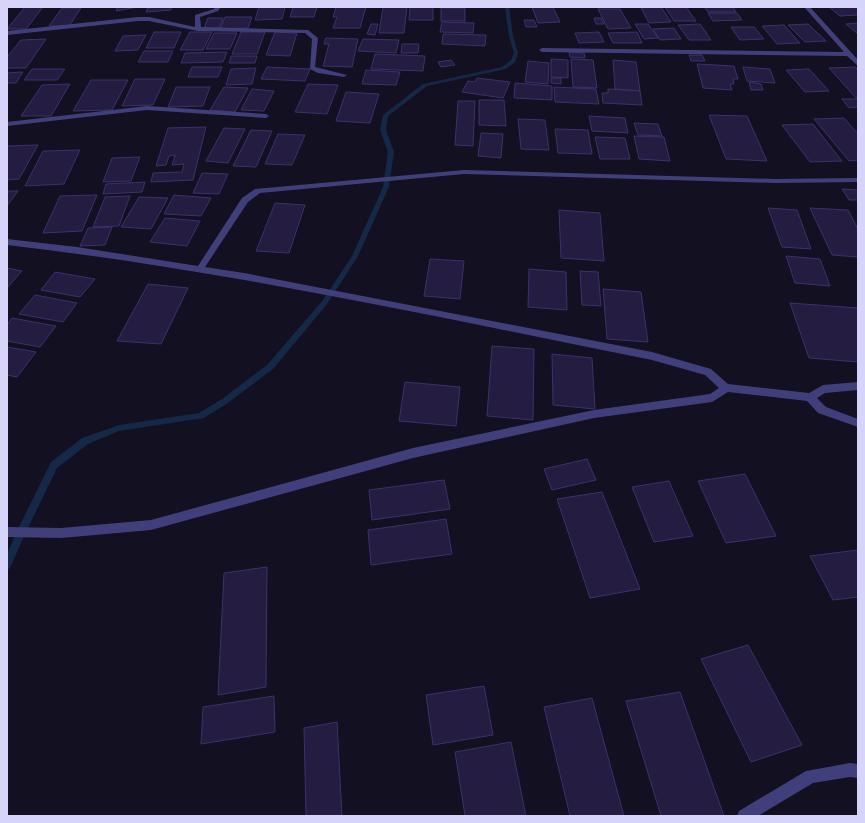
<svg xmlns="http://www.w3.org/2000/svg" width="865" height="823" font-family="'Titillium Web',sans-serif">
	<style>
		.lines { fill: none; stroke-linecap: round; stroke-linejoin: round }
		.stream { fill: #142947; fill-rule: evenodd }
		.building { fill: #241d41; stroke: #3b326b }
		.street { fill: #403f7c; fill-rule: evenodd }
	</style>
	<rect width="100%" height="100%" fill="#121021"/>
	<g class="lines">
		<path class="stream" d="M505,7H509L513,36L518,53L515,62L506,69L427,86L388,116L386,130L394,152L389,187L358,256L327,304L273,369L228,403L204,418L119,431L88,444L57,468L25,534L10,568L7,570V554L18,529L51,462L82,438L119,425L199,413L222,399L267,365L323,300L352,256L383,187L388,152L380,130L383,115L423,84L502,67L511,60L514,53L509,36Z"/>
	</g>
	<g class="building">
		<path d="M25,7H43L26,29H7Z"/>
		<path d="M118,7H138L116,11Z"/>
		<path d="M148,7H171V10L146,12Z"/>
		<path d="M259,7H285L282,19L255,20Z"/>
		<path d="M293,7H317L314,17H290Z"/>
		<path d="M336,7H366L360,28H333L337,17H333Z"/>
		<path d="M383,7H407L404,33H379Z"/>
		<path d="M410,7H433V20H409Z"/>
		<path d="M532,7H553L560,22L538,23Z"/>
		<path d="M651,7H661L671,22L649,23L641,8Z"/>
		<path d="M665,7H686L696,21H674Z"/>
		<path d="M704,7H733L736,12H708Z"/>
		<path d="M829,7H858V15L840,16Z"/>
		<path d="M62,8H81L69,26H49Z"/>
		<rect x="441" y="8" width="24" height="13"/>
		<path d="M598,9H620L631,28L608,29Z"/>
		<path d="M708,13H737L742,20L713,21Z"/>
		<path d="M225,17H252L248,28L220,29Z"/>
		<path d="M208,18H223L219,28H204Z"/>
		<path d="M594,18H601L604,24H596Z"/>
		<path d="M524,20H534L537,27H526Z"/>
		<path d="M442,22L474,23L473,33L440,32Z"/>
		<path d="M858,23V34L846,24Z"/>
		<path d="M371,24H378L375,35L367,34Z"/>
		<path d="M635,24H648L658,38L644,39Z"/>
		<path d="M700,24L711,40H689L678,25Z"/>
		<path d="M808,24L826,41L805,42L788,25Z"/>
		<path d="M784,25L800,43L777,44L762,26Z"/>
		<path d="M731,27H754L764,39L740,40Z"/>
		<path d="M674,28L681,39L660,40L653,29Z"/>
		<path d="M154,32H181L174,48H146Z"/>
		<path d="M190,32H212L203,50H180Z"/>
		<path d="M241,32H265L257,54H232Z"/>
		<path d="M275,32L297,33L290,56L266,55Z"/>
		<path d="M599,32L604,42L579,43L575,33Z"/>
		<path d="M637,32L642,43H613L608,33Z"/>
		<path d="M214,33H237L230,49H206Z"/>
		<path d="M443,34L486,35L485,46L442,44Z"/>
		<path d="M146,35L138,50L115,51L123,36Z"/>
		<path d="M326,38L358,39L352,67L323,66L329,44H324Z"/>
		<path d="M46,39L26,68H7V57L21,40Z"/>
		<path d="M363,39L399,40L396,53L358,51Z"/>
		<path d="M402,44H419L418,53H401Z"/>
		<path d="M144,51H173L168,62H138Z"/>
		<path d="M227,52L223,62L181,63L185,53Z"/>
		<path d="M569,52L584,53L585,58L570,57Z"/>
		<path d="M375,54L425,56L423,71L371,69Z"/>
		<path d="M689,55H702L705,61H691Z"/>
		<path d="M231,56H257L255,63H229Z"/>
		<path d="M551,59L568,60V78L551,77Z"/>
		<path d="M571,59L593,60L597,88L573,87Z"/>
		<path d="M451,60L455,65L441,67L438,62Z"/>
		<path d="M613,60L636,62L640,91L615,89Z"/>
		<path d="M528,61L549,63L548,84L525,82Z"/>
		<path d="M697,64L734,66L738,79H733L734,84H730L732,90L703,88Z"/>
		<path d="M192,67H222L218,77H188Z"/>
		<path d="M267,67L310,69L305,81L261,79Z"/>
		<path d="M743,67L770,69L775,83L747,81Z"/>
		<path d="M855,67L858,70V98H856L829,68Z"/>
		<path d="M256,68L252,84L226,85L231,69Z"/>
		<path d="M32,69H65L57,80H24Z"/>
		<path d="M809,69L829,91L805,92L786,70Z"/>
		<path d="M366,70L400,72L396,85L362,84Z"/>
		<path d="M23,72L16,83H7V73Z"/>
		<path d="M477,78L510,82L503,98L462,92L468,81L475,82Z"/>
		<path d="M551,78H561V84L551,83Z"/>
		<path d="M135,79H165L153,105L122,106Z"/>
		<path d="M91,80H128L112,110L73,111Z"/>
		<path d="M749,82L761,84L763,90H751Z"/>
		<path d="M515,83L552,86V100L514,98Z"/>
		<path d="M70,84L51,116H21L42,85Z"/>
		<path d="M308,84L338,85L327,114L295,112Z"/>
		<path d="M176,87H210L203,106L168,107Z"/>
		<path d="M224,87L248,88L235,112L210,110Z"/>
		<path d="M554,87L596,89L599,104L555,102Z"/>
		<path d="M252,89L274,91L264,111L241,110Z"/>
		<path d="M608,89L640,91L642,105L603,103L602,93H608Z"/>
		<path d="M346,92L379,94L370,123L336,121Z"/>
		<path d="M842,99H858V107L849,108Z"/>
		<path d="M479,100H504L506,126L479,125Z"/>
		<path d="M458,101H475L473,146L455,145Z"/>
		<path d="M709,115L747,116L767,161L726,159Z"/>
		<path d="M589,116L625,118L628,133L592,131Z"/>
		<path d="M844,118L858,134V160L849,161L814,119Z"/>
		<path d="M518,119L545,120L549,150L521,149Z"/>
		<path d="M634,123L658,124L662,136L638,135Z"/>
		<path d="M813,124L842,161L810,162L782,125Z"/>
		<path d="M206,127L193,180L151,182L153,173L182,172L184,164L172,165L175,155L169,156L166,165L156,166L168,128Z"/>
		<path d="M224,128L245,129L228,163L206,161Z"/>
		<path d="M555,129L588,130L592,154L558,153Z"/>
		<path d="M251,130L272,131L256,167L233,166Z"/>
		<path d="M481,133L503,134L501,158L478,156Z"/>
		<path d="M278,134L305,135L292,165L265,164Z"/>
		<path d="M634,136L664,137L670,161L639,159Z"/>
		<path d="M595,137L625,138L630,159H600Z"/>
		<path d="M38,145L19,179L7,180V146Z"/>
		<path d="M80,150L64,184L25,186L43,151Z"/>
		<path d="M140,157L131,181L103,182L112,158Z"/>
		<path d="M202,173L228,174L219,194L193,193Z"/>
		<path d="M145,182L142,192L103,194L106,184Z"/>
		<path d="M842,189L858,190V200H849Z"/>
		<path d="M7,191H18L7,206Z"/>
		<path d="M97,195L82,231L43,233L60,196Z"/>
		<path d="M174,195L211,198L201,216L164,214Z"/>
		<path d="M130,196L119,226L93,227L105,197Z"/>
		<path d="M139,197L168,198L151,229L121,227Z"/>
		<path d="M275,203L305,205L289,253L256,251Z"/>
		<path d="M768,208L797,210L811,249L782,247Z"/>
		<path d="M810,208L848,210L858,229V257L832,255Z"/>
		<path d="M559,210L600,213L604,261L561,258Z"/>
		<path d="M165,218L200,221L187,246L150,242Z"/>
		<path d="M112,227L105,245L80,246L88,228Z"/>
		<path d="M786,256L820,259L830,286L795,283Z"/>
		<path d="M430,259L464,261L460,299L424,296Z"/>
		<path d="M7,268L22,271L7,288Z"/>
		<path d="M529,269L566,272L567,310L528,307Z"/>
		<path d="M580,271L598,272L601,306L582,305Z"/>
		<path d="M55,272L95,279L80,297L41,290Z"/>
		<path d="M148,284L188,288L161,344L117,341Z"/>
		<path d="M603,289L641,292L648,342L607,339Z"/>
		<path d="M35,295L77,303L63,322L19,314Z"/>
		<path d="M790,303L858,308V362L809,358Z"/>
		<path d="M12,318L56,326L40,347L7,341V325Z"/>
		<path d="M492,346L534,349L533,420L487,416Z"/>
		<path d="M7,347L36,352L17,377L7,375Z"/>
		<path d="M552,354L592,358L595,409L553,405Z"/>
		<path d="M405,382L460,387L456,426L399,421Z"/>
		<path d="M587,459L596,480L552,490L544,469Z"/>
		<path d="M745,474L776,536L726,543L698,481Z"/>
		<path d="M444,480L450,509L372,520L369,490Z"/>
		<path d="M669,481L693,536L654,542L632,487Z"/>
		<path d="M602,492L640,589L590,598L557,499Z"/>
		<path d="M446,519L452,554L371,565L368,530Z"/>
		<path d="M858,550V597L833,600L810,556Z"/>
		<path d="M267,567L266,687L218,695L224,573Z"/>
		<path d="M748,645L802,745L751,762L701,659Z"/>
		<path d="M484,686L493,735L433,745L426,695Z"/>
		<path d="M680,692L724,816H661L626,701Z"/>
		<path d="M274,696L275,732L201,744L203,707Z"/>
		<path d="M592,698L624,816H570L544,707Z"/>
		<path d="M337,722L342,816H306L304,728Z"/>
		<path d="M511,742L526,816H465L455,752Z"/>
	</g>
	<g class="lines">
		<g class="street">
			<path d="M215,7H221L218,11L200,17L201,27L308,30L318,38L315,67L347,75L344,77L318,73L310,69L312,39L305,33L198,31L149,21H138L7,35V31L138,17H149L195,27V15L214,9Z"/>
			<path d="M804,7H810L858,60V66L847,56L542,52L539,50L542,48L844,52Z"/>
			<path d="M147,106L266,114L269,116L266,118L147,110L7,126V122Z"/>
			<path d="M464,170L775,179L858,178V182L775,183L464,174L260,193L248,202L205,267L244,273L652,352L711,369L728,384L809,393L823,385L858,382V390L825,393L817,398L826,407L858,419V427L818,413L807,401L728,392L712,402L594,418L413,458L151,530L61,538L7,537V527L61,528L151,520L413,448L594,410L710,394L719,388L705,375L652,360C438,317 224,270 7,245V239L77,247L198,266L242,198L255,189Z"/>
			<path d="M850,763L858,764V778L850,777L813,783L758,816H737L739,811L806,771Z"/>
		</g>
	</g>
	<rect width="865" height="823" fill="none" stroke="#d7d4fb" stroke-width="16"/>
</svg>
